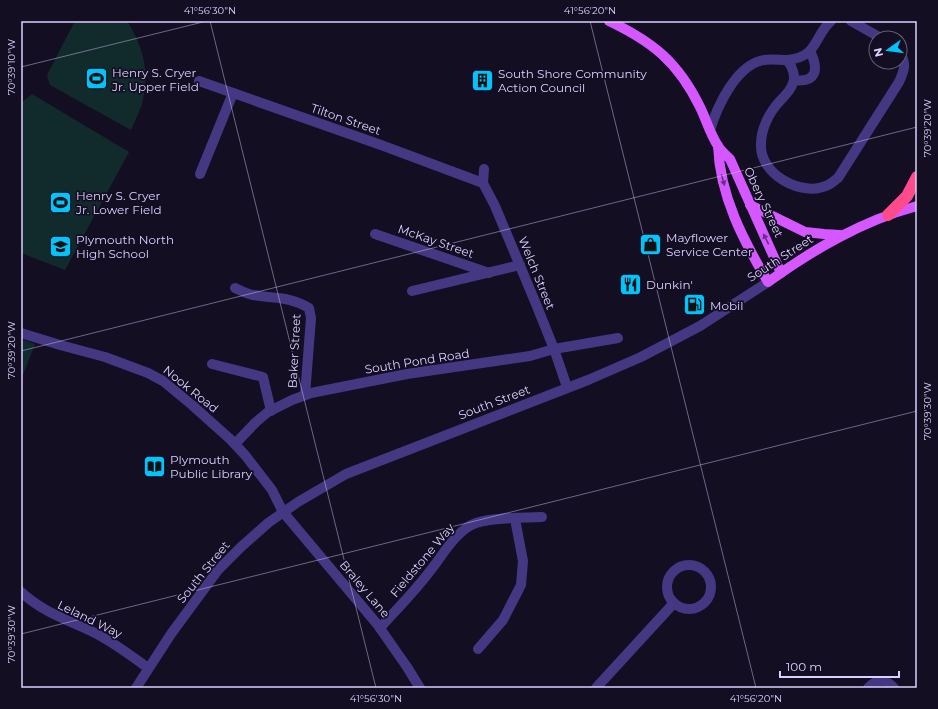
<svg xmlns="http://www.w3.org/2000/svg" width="938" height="709" font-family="Montserrat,sans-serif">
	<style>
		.green { fill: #112b2d }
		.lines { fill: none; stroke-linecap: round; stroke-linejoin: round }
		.minor { stroke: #443883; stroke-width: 10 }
		.major { stroke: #d457ff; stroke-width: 10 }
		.highway { stroke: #ff4b8c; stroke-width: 12 }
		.oneway { fill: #6a2f86 }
		.ticks { fill: none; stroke: #dbd0ff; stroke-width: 1; stroke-opacity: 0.45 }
		.labels { text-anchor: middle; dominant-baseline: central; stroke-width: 3.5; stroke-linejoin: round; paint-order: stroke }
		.poi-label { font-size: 12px; fill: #dbd0ff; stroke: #140e23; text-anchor: start }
		.street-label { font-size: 12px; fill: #dbd0ff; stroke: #140e23 }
		.neatline { fill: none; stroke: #dbd0ff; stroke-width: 1.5 }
		.ticks-label { font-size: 10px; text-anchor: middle; fill: #dbd0ff }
	</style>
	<rect width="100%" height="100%" fill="#140e23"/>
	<g class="green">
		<path d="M75,21H127C144,48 150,72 142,104C139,113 134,122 131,130L50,85L47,75Z"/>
		<path d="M32,94L129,152L65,270L21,253V103Z"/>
		<path d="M21,339L35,344L21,380Z"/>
	</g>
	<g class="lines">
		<g class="minor">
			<path d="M831,21C813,37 819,57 787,60C792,66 796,76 793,83C791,90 784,97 779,102C769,113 761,129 761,144C759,174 802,198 828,185C832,183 835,180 838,178L899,82C904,71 907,64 900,53"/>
			<path d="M851,21L881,38"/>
			<path d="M794,80C817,83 819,69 810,51"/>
			<path d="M199,81L381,145L483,183"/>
			<path d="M710,130C717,107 735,68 760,61C769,58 778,60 787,60"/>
			<path d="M484,169L483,183L495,206L536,304L554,349L567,387"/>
			<path d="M200,174L233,93"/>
			<path d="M375,234L489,273"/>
			<path d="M235,288C240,290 247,294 253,295C274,299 290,296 309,308L311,318L305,395"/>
			<path d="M412,291L520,265"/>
			<path d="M21,333L60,345L105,357L148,373L163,381L192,405L230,439L245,455L272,490L283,512L377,624L407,667L420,688"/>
			<path d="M212,364L263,377L271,411"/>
			<path d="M235,444L256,422L268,412L292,400L311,393L407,374L530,356L554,349L618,338"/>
			<circle cx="689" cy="587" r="22"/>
			<path d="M21,592C43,612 65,619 91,631C112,641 130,655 148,668"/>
			<path d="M380,628C397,609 415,591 430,571C443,555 456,530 476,523C494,517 522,518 542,517"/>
			<path d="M478,649L503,620L521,585L523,561L515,519"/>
			<path d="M136,688L171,634L218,570L241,547L268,523L298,502L346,474L588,380L641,357L700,326L768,282"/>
			<path d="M596,688L674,603"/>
			<path d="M868,688C876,679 887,679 894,688"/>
		</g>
		<g class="major">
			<path d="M609,21C653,42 678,62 700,107C706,119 710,134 718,146C721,151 726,155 730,159L781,273"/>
			<path d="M718,146C720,196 743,240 768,282C814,249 862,221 917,206"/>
			<path d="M750,205L805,232L824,234L840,235"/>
		</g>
		<path class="highway" d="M888,215L907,196L917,177"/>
	</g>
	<defs><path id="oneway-solid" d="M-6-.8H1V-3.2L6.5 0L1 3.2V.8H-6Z"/></defs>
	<g class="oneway">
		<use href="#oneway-solid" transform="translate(723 180) rotate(74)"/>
		<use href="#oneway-solid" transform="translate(766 239) rotate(-116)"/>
	</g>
	<path class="ticks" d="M210,21L376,688M590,21L756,688M21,67L207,21M21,351L917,127M21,634L917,411"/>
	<defs>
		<symbol id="stadium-square" viewBox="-11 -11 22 22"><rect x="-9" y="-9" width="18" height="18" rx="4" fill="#00c4fb" stroke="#140e23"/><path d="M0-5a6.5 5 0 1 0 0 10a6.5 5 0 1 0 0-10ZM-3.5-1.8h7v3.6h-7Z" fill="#111"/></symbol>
		<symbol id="building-square" viewBox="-11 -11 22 22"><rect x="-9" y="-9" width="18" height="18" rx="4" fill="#00c4fb" stroke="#140e23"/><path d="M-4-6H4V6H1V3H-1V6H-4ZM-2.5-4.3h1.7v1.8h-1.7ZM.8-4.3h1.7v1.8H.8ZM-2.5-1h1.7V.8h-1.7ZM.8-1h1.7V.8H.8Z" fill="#111"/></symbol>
		<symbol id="shop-square" viewBox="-11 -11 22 22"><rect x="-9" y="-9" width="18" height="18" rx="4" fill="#00c4fb" stroke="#140e23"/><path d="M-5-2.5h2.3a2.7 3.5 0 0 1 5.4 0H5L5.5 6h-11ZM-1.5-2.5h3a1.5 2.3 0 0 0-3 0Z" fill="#111"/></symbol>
		<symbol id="school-square" viewBox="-11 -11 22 22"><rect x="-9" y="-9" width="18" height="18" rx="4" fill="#00c4fb" stroke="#140e23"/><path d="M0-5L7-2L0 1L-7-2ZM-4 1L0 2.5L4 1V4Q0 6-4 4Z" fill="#111"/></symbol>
		<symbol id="restaurant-square" viewBox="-11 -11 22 22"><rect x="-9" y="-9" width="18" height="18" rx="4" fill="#00c4fb" stroke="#140e23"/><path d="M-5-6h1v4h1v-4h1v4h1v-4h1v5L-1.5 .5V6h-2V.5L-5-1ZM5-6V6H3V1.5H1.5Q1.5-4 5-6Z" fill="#111"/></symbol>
		<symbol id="fuel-square" viewBox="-11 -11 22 22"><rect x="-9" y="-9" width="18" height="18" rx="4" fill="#00c4fb" stroke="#140e23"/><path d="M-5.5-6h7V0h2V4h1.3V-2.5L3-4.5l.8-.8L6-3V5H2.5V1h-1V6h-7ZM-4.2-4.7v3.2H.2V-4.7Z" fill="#111"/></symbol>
		<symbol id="library-square" viewBox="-11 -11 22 22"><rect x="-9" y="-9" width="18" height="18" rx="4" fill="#00c4fb" stroke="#140e23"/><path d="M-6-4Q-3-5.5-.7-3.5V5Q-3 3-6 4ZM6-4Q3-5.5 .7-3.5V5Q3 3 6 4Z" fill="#111"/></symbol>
	</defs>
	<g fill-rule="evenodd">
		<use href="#stadium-square" x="84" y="66" width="25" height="25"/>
		<use href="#building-square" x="470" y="68" width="25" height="25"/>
		<use href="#stadium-square" x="48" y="190" width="25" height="25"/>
		<use href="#shop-square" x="638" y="232" width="25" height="25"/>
		<use href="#school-square" x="48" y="234" width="25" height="25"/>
		<use href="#restaurant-square" x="618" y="272" width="25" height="25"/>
		<use href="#fuel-square" x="682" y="292" width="25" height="25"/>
		<use href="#library-square" x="142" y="454" width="25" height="25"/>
	</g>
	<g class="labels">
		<g class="poi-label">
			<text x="112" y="72">Henry S. Cryer<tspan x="112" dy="14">Jr. Upper Field</tspan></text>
			<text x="498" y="73">South Shore Community<tspan x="498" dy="14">Action Council</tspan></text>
			<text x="76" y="195">Henry S. Cryer<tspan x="76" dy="14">Jr. Lower Field</tspan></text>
			<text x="666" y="237">Mayflower<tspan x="666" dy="14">Service Center</tspan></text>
			<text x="76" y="239">Plymouth North<tspan x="76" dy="14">High School</tspan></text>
			<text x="646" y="284">Dunkin'</text>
			<text x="710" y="305">Mobil</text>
			<text x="170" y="459">Plymouth<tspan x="170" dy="14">Public Library</tspan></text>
		</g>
		<g class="street-label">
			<text transform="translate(346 119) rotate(19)">Tilton Street</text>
			<text transform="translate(764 202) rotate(65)">Obery Street</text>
			<text transform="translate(436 241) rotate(19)">McKay Street</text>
			<text transform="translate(780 258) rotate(-33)">South Street</text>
			<text transform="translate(537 273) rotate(68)">Welch Street</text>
			<text transform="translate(294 351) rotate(-87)">Baker Street</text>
			<text transform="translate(417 361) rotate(-9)">South Pond Road</text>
			<text transform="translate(191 389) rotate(39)">Nook Road</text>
			<text transform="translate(494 402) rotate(-21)">South Street</text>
			<text transform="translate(422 560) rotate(-50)">Fieldstone Way</text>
			<text transform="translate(203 572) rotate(-51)">South Street</text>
			<text transform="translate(365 589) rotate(50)">Braley Lane</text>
			<text transform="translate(90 619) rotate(26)">Leland Way</text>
		</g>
	</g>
	<rect width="938" height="709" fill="none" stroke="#140e23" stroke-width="44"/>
	<g transform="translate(888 50) rotate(256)"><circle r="19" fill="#140e23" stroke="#645c7b"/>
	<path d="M0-3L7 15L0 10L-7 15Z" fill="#00c4fb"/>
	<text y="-6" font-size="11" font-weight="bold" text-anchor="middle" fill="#dbd0ff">N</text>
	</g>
	<path d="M780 671v6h119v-6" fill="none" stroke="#dbd0ff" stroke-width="2"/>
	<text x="786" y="671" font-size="12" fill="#dbd0ff" stroke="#140e23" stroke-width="3" paint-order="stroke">100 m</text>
	<rect x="22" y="22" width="894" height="665" class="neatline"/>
	<g class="ticks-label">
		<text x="210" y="14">41°56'30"N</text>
		<text x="590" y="14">41°56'20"N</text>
		<text transform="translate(11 67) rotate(-90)" y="4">70°39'10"W</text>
		<text transform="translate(927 128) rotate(-90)" y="4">70°39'20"W</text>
		<text transform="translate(11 350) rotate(-90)" y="4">70°39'20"W</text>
		<text transform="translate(927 411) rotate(-90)" y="4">70°39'30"W</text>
		<text transform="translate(11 634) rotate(-90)" y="4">70°39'30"W</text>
		<text x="376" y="702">41°56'30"N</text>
		<text x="756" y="702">41°56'20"N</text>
	</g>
</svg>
